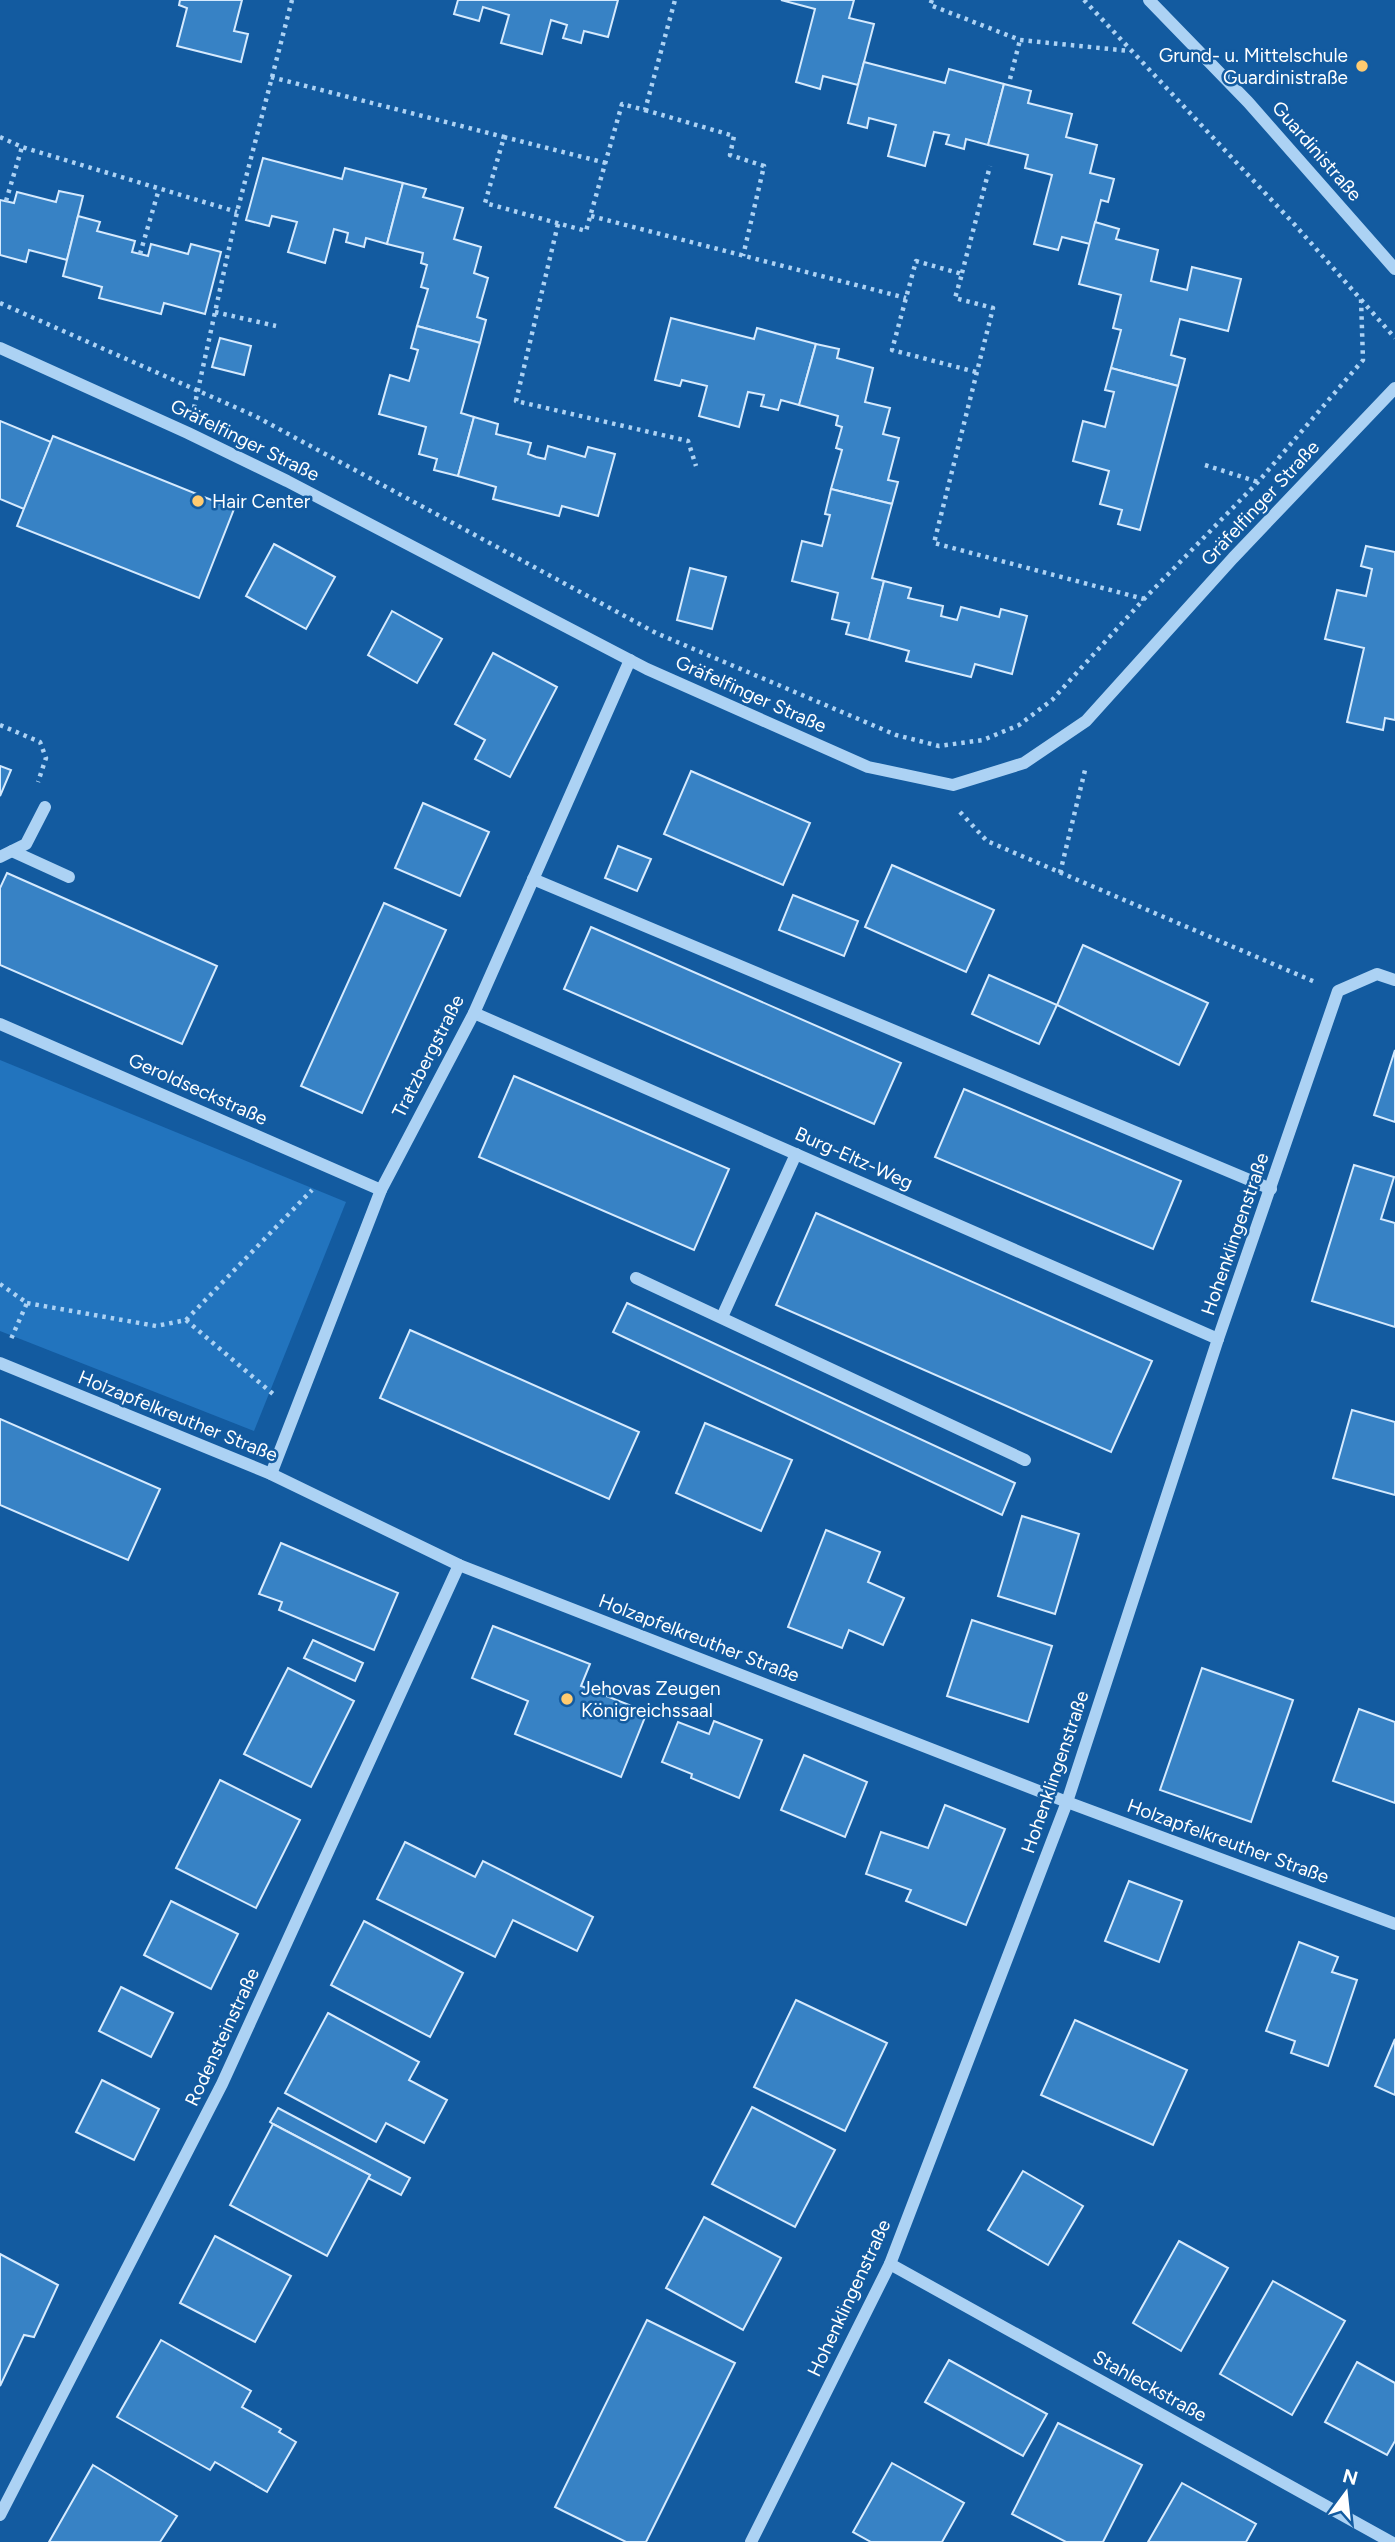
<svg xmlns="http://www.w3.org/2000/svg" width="1395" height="2542" font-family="Figtree,sans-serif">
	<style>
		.green { fill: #2274be }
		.building { fill: #3782c5; stroke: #d5eafe; stroke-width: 2 }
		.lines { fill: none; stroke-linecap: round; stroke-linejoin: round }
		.path { stroke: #acd2f4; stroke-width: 4.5; stroke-dasharray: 3.5 5; stroke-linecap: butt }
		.minor { stroke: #acd2f4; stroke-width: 12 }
		.poi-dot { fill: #ffcb70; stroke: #135ba0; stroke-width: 2.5 }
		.labels { text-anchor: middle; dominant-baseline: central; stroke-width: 5; stroke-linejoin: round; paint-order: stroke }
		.poi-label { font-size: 19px; fill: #fff; stroke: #135ba0; text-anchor: start }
		.street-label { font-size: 19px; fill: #fff; stroke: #135ba0 }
	</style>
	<rect width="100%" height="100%" fill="#135ba0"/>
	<path class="green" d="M0,1060L346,1202L254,1431L0,1331Z"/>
	<g class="building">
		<path d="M180,0H242L234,31L248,34L241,62L177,46L187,8L179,5Z"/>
		<path d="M458,0H618L608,37L584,31L581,43L563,38L567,25L551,20L542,54L501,43L509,15L483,7L479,21L454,14Z"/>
		<path d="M781,0H854L849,18L874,24L858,85L823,76L820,89L796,82L815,9Z"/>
		<path d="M864,62L945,83L949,69L1004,84L988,145L966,139L964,149L946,144L949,135L934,132L925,166L888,156L896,125L869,118L867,128L848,123Z"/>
		<path d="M1004,84L1031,91L1028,103L1072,114L1066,137L1097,145L1090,173L1114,179L1108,202L1101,200L1090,244L1062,237L1058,250L1034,244L1052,175L1025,168L1028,155L988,145Z"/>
		<path d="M263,158L342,179L345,168L403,183L387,244L366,238L364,247L346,242L348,233L334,229L325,263L288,252L297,222L272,216L269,226L246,220Z"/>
		<path d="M403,183L426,189L423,197L463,208L454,239L481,247L474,273L488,278L477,317L486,320L480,343L417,326L428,289L421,287L427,265L421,263L423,253L387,244Z"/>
		<path d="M59,191L83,196L67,260L29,250L26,262L0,255V200L14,203L17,192L56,202Z"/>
		<path d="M78,216L100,222L97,231L135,241L132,252L148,256L151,244L188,254L191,244L221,252L205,314L164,303L161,314L99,298L102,287L63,276Z"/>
		<path d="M1095,222L1119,229L1116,239L1158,250L1151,281L1187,290L1192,267L1241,279L1228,331L1180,319L1171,355L1185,359L1178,386L1111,368L1121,330L1113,328L1121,295L1079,284Z"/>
		<path d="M671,318L754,339L757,328L816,344L799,405L781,400L778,410L761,406L764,395L748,392L739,427L699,416L707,386L682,380L680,386L655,380Z"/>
		<path d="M417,326L480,343L461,413L474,417L458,476L434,470L437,459L419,454L426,427L379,414L390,375L409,381L418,350L411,348Z"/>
		<path d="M220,338L251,346L244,375L212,367Z"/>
		<path d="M816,344L839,349L837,358L873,368L865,402L890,408L883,434L899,438L888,480L898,482L892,504L831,489L842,450L836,448L842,427L836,425L838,416L799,405Z"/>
		<path d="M1111,368L1178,386L1140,530L1118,524L1122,510L1100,504L1109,471L1073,461L1083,421L1105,427L1114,392L1105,390Z"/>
		<path d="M474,417L498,424L496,434L531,443L528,454L536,457L545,459L548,446L585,457L588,447L615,454L598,516L562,506L559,516L493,499L496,487L458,476Z"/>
		<path d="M0,421L51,442L24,509L0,499Z"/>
		<path d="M53,436L234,509L199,598L17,526Z"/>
		<path d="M831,489L892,504L872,578L884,581L869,640L846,634L849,623L832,619L838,593L792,581L802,541L822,546L830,515L825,514Z"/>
		<path d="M274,544L335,577L306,629L246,596Z"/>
		<path d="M1366,546L1395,552V720L1385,718L1383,730L1347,722L1364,648L1325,639L1337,590L1366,596L1372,569L1361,566Z"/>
		<path d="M690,568L726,577L712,629L677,620Z"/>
		<path d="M884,581L911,588L908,598L943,606L941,616L957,620L961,607L999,617L1001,609L1027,616L1012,674L975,664L971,677L906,661L909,651L869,640Z"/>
		<path d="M392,611L442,639L417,683L368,655Z"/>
		<path d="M493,653L557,687L510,777L475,759L485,740L455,724Z"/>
		<path d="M0,766L11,770L0,796Z"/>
		<path d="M691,771L810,823L783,885L664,834Z"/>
		<path d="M423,803L489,832L460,896L395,868Z"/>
		<path d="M618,846L651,859L637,891L605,878Z"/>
		<path d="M892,865L994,910L966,972L865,927Z"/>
		<path d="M7,873L217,966L182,1044L0,965V888Z"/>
		<path d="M793,895L858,921L844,956L779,930Z"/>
		<path d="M384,903L446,930L362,1113L301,1086Z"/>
		<path d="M591,927L901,1063L874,1124L564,989Z"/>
		<path d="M1083,945L1208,1003L1179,1065L1057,1005Z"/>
		<path d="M989,975L1057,1005L1039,1044L972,1014Z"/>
		<path d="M1395,1050V1122L1374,1115Z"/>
		<path d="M514,1076L729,1169L694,1250L479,1157Z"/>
		<path d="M964,1089L1181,1181L1153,1249L935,1157Z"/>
		<path d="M1354,1165L1394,1177L1381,1219L1395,1223V1327L1312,1301Z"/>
		<path d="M816,1213L1152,1361L1111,1452L776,1305Z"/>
		<path d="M627,1303L1015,1483L1002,1515L613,1332Z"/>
		<path d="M410,1330L639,1432L609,1499L380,1398Z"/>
		<path d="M1352,1410L1395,1422V1495L1333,1478Z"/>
		<path d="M0,1419L160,1489L128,1560L0,1505Z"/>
		<path d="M705,1423L792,1460L761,1531L676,1493Z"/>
		<path d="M1022,1516L1079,1534L1055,1614L998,1596Z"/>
		<path d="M826,1530L880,1552L868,1582L904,1598L883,1645L849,1630L842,1648L788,1627Z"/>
		<path d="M281,1543L398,1593L374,1650L279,1610L282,1602L259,1594Z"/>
		<path d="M972,1620L1052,1646L1028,1722L947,1696Z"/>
		<path d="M493,1626L590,1664L581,1686L647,1712L621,1777L515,1734L528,1701L472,1678Z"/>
		<path d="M313,1640L363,1663L355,1681L304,1658Z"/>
		<path d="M288,1668L354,1701L311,1787L244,1754Z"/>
		<path d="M1202,1668L1293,1700L1251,1822L1160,1790Z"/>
		<path d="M1359,1709L1395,1722V1803L1333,1781Z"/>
		<path d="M714,1721L762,1740L739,1798L691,1778L692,1774L662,1762L678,1722L709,1734Z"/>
		<path d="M804,1755L867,1782L845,1837L781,1810Z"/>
		<path d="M220,1780L300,1820L256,1908L176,1868Z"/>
		<path d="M945,1805L1005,1829L966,1925L906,1901L911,1890L866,1874L881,1832L928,1848Z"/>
		<path d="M405,1842L475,1877L483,1861L593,1917L577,1951L513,1920L495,1957L377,1899Z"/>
		<path d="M1129,1881L1182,1901L1159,1962L1105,1941Z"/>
		<path d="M171,1901L238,1934L211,1989L144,1955Z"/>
		<path d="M364,1921L463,1973L430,2037L331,1985Z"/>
		<path d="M1299,1942L1338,1957L1332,1972L1357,1980L1328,2066L1291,2053L1295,2041L1266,2031Z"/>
		<path d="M121,1987L173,2013L151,2057L99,2031Z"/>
		<path d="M796,2000L887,2043L845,2131L754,2087Z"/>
		<path d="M328,2013L419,2062L409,2080L447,2100L424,2143L386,2123L376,2142L285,2093Z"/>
		<path d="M1075,2020L1187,2070L1153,2145L1041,2095Z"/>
		<path d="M1395,2039V2095L1375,2086Z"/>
		<path d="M102,2080L159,2109L134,2160L76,2132Z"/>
		<path d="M752,2107L835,2150L795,2227L712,2184Z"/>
		<path d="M278,2108L410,2178L401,2195L368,2178L370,2175L273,2124L270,2122Z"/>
		<path d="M273,2124L370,2175L327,2256L230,2205Z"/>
		<path d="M1023,2171L1083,2206L1048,2265L988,2230Z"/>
		<path d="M704,2217L781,2258L743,2330L666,2288Z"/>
		<path d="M215,2236L291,2276L255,2342L180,2303Z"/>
		<path d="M1179,2241L1228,2268L1181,2351L1133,2323Z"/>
		<path d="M0,2254L58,2285L34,2337L24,2335L0,2386Z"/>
		<path d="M1273,2281L1345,2321L1292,2415L1220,2374Z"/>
		<path d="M647,2320L735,2363L646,2542H626L555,2507Z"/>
		<path d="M161,2340L251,2391L242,2407L281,2429L279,2432L296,2442L267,2492L215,2462L210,2470L117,2417Z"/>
		<path d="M949,2360L1047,2414L1023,2456L925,2402Z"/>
		<path d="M1357,2362L1395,2383V2441L1387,2455L1325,2422Z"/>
		<path d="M1058,2423L1142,2465L1103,2542H1066L1012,2514Z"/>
		<path d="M892,2463L964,2503L942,2542H871L853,2532Z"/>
		<path d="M93,2465L177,2516L160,2542H49Z"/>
		<path d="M1182,2483L1256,2524L1246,2542H1148Z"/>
	</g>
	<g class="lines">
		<g class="path">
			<path d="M932,0L930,5L1020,40L1130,51"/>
			<path d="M1084,0L1295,225L1395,338"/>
			<path d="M271,77L504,137"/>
			<path d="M1010,79L1020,40"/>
			<path d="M645,110L734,136L730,155L764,166L743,256"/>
			<path d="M0,137L22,147L237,212"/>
			<path d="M606,163L504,137L485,203L586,231L622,104L645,110L675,0"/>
			<path d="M6,201L22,147"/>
			<path d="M591,216L906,298"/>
			<path d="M558,224L516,401L688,441L696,466"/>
			<path d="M140,254L159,189"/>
			<path d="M962,273L990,166"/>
			<path d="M0,303L255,416L656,633L896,735L939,746L983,740L1019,725L1052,700L1144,599L1258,482L1363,360L1361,299"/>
			<path d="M215,312L276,326"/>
			<path d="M976,372L892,350L916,261L962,274L955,298L993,308L934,543L1144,599"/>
			<path d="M194,408L237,212L292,0"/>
			<path d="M1205,465L1258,482"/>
			<path d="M0,725L40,742L46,758L38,782"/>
			<path d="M960,812L987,841L1315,982"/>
			<path d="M1060,873L1086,766"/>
			<path d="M0,1284L27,1303L11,1339"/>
			<path d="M27,1303L156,1326L186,1320L273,1394"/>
			<path d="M186,1320L312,1190"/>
		</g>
		<g class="minor">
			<path d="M1149,0L1248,102L1395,269"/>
			<path d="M0,348L188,433L287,481L647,669L868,767L953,785L1024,763L1086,721L1233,558L1395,388"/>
			<path d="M12,851L69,877"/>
			<path d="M0,857L26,844L45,807"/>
			<path d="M533,879L1271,1189"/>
			<path d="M474,1013L1218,1339"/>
			<path d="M0,1024L381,1190"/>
			<path d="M636,1278L1025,1460"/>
			<path d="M722,1317L796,1154"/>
			<path d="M0,1363L271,1474L459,1565L1067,1802L1395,1924"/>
			<path d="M271,1474L381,1190L474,1013L630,660"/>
			<path d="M890,2264L1391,2542"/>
			<path d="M0,2515L222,2084L459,1565"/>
			<path d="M751,2542L890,2264L1067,1802L1218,1339L1338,991L1377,974L1395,980"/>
		</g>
	</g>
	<g class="poi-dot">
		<circle cx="1362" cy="66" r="7"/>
		<circle cx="198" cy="501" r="7"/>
		<circle cx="567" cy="1699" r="7"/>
	</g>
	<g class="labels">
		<g class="poi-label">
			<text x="1348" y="55" text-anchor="end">Grund- u. Mittelschule<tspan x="1348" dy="22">Guardinistraße</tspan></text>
			<text x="212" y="501">Hair Center</text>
			<text x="581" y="1688">Jehovas Zeugen<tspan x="581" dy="22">Königreichssaal</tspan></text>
		</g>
		<g class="street-label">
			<text transform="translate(1317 151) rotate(49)">Guardinistraße</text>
			<text transform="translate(245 440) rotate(26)">Gräfelfinger Straße</text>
			<text transform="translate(1260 503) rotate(-47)">Gräfelfinger Straße</text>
			<text transform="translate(751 694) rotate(24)">Gräfelfinger Straße</text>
			<text transform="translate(428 1056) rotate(-63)">Tratzbergstraße</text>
			<text transform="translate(198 1089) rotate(24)">Geroldseckstraße</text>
			<text transform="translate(854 1158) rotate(24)">Burg-Eltz-Weg</text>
			<text transform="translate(1235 1234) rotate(-71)">Hohenklingenstraße</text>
			<text transform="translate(178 1416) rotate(22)">Holzapfelkreuther Straße</text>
			<text transform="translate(699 1638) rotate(21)">Holzapfelkreuther Straße</text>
			<text transform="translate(1055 1772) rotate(-71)">Hohenklingenstraße</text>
			<text transform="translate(1228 1841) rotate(20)">Holzapfelkreuther Straße</text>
			<text transform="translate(222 2037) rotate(-65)">Rodensteinstraße</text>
			<text transform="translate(849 2298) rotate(-65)">Hohenklingenstraße</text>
			<text transform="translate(1150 2386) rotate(29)">Stahleckstraße</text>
		</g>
	</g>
	<g transform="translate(1346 2493) rotate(15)" stroke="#135ba0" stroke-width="5" paint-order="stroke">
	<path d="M0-5L12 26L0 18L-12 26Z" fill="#ffffff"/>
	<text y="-10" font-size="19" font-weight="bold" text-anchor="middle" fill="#ffffff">N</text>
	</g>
</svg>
